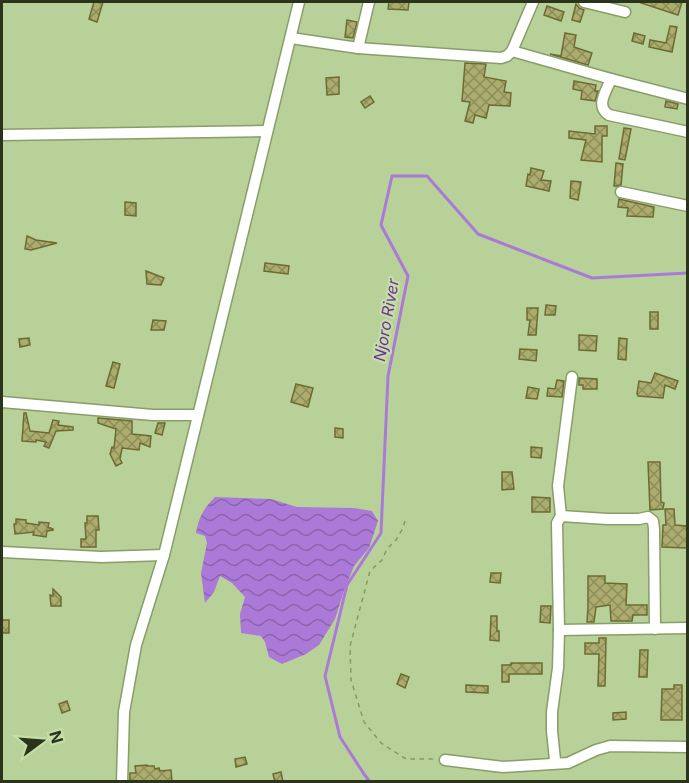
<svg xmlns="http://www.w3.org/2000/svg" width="689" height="783" font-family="Inter,sans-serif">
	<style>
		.water { fill: url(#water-waves) }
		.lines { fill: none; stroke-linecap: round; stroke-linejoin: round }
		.stream { stroke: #ab79d7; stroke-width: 3 }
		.building { fill: url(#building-cross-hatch); stroke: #6d6b30; stroke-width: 1.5 }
		.minor-casing { stroke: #879e68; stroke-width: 13 }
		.path { stroke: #85996c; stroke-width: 1.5; stroke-dasharray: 4.5 4.5; stroke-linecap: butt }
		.minor { stroke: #fff; stroke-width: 10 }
		.labels { text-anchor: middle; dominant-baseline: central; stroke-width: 4.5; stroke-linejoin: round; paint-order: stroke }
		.water-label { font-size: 16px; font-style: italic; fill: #6f2e9e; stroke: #c5dea5 }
	</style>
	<defs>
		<pattern id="water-waves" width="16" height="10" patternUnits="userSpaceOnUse" patternTransform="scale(1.5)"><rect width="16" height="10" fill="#ab79d7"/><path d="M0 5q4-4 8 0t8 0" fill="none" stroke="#8b64ae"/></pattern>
		<pattern id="building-cross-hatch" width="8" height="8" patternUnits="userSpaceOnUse" patternTransform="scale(1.5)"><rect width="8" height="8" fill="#adac6f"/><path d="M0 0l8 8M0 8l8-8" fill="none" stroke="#8d8d5b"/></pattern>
	</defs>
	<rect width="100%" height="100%" fill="#b8d198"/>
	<path class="water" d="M215,497L271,499L297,507L354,508L372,511L378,521L369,548L354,566L344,591L335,619L319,645L306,654L282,664L269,657L265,642L261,636L241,633L240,614L245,597L232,583L220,576L214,592L205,603L201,573L207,543L205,536L196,533C199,517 203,509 215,497Z"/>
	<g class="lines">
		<path class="stream" d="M370,782L364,774L340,737L325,676L347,585L381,533L388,376L408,276L381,225L392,176H427L478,234L592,278L688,273"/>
	</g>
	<g class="building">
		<path d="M94,2H103L97,22L89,19Z"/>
		<path d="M389,2H409L408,10L388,9Z"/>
		<path d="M642,2H682L678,15L641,3Z"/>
		<path d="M576,4L579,8L584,10L580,22L572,20Z"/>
		<path d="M547,6L564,12L561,21L544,15Z"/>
		<path d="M347,20L357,22L353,38L345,37Z"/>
		<path d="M670,26L677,27L672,52L649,47L650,40L666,43Z"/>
		<path d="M565,33L576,35L574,47L592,53L588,65L550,54L561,56Z"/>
		<path d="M634,33L645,36L643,44L632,41Z"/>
		<path d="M465,63L486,64L484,77L506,81L504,92L511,93L510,106L489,105L486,118L475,115L473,123L465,121L470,102L462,101Z"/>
		<path d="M339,77V94L327,95L326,78Z"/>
		<path d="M574,81L596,85L595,91H598L595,101L581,99L582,91L573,89Z"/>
		<path d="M370,96L374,102L365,108L361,102Z"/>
		<path d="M666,101L678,104L677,109L665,107Z"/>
		<path d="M595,126H607V136H602V162L581,160L586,140L569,138V131L595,134Z"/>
		<path d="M624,128L631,129L625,160L619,159Z"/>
		<path d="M616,163L623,164L621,185L617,186H614Z"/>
		<path d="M531,168L544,171L541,180L551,181L549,191L526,186L528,174L530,175Z"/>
		<path d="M571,181L581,182L578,200L570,198Z"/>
		<path d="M619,199L654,207L653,217L627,216L628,208L618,207Z"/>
		<path d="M125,202L136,203V216L125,215Z"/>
		<path d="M27,236L36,240L57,243L31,250L25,249Z"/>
		<path d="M265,263L289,266L288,274L264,271Z"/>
		<path d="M146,271L164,278L161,285L147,284Z"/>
		<path d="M546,305L556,306L555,315H545Z"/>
		<path d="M527,308H538L536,335H528L530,320H527Z"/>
		<rect x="650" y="312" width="8" height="17"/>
		<path d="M153,320L166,321L164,330H151Z"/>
		<path d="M579,335L597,336L596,351L579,350Z"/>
		<path d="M29,338L30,345L20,347L19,339Z"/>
		<path d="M619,338L627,339L626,360L618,359Z"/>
		<path d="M520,349L537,350L536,361L519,359Z"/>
		<path d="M113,362L120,364L114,388L106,386Z"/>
		<path d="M655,373L678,381L675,389L665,385L663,398L638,396L637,394L639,381L651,383Z"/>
		<path d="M579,378L597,379V389H583V385H579Z"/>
		<path d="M557,380L564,381L562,397L547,396L548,388L555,389Z"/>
		<path d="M296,384L313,388L308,407L291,402Z"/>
		<path d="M528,387L539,389L537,399L526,398Z"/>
		<path d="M24,413H26L30,431L49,433L53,420L59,421L58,425L73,427V430L56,431L49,448L44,446L46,442L36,440V442L22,441Z"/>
		<path d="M98,418L132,421V434L151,436L150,447L140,443L139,450L122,448L120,459L122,463L116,466L110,454L112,447L114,448L116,429L98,423Z"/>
		<path d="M158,423H165L162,435L155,433Z"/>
		<path d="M335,428L343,429V438L335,437Z"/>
		<path d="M531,447L542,448L541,458L531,457Z"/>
		<path d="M648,462H660L661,502L664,503L663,509L650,510Z"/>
		<path d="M502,472H512L514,489L502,490Z"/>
		<path d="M532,497L550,498V512H532Z"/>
		<path d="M665,509H674L675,525L687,526V548L662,547L663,525H666Z"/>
		<path d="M87,516H98L99,530H96V547H81V539H86L85,523H87Z"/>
		<path d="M16,519L26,520V523L39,525V522L49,523L48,527L53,529V530L47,531L46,537L33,535L34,532L15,534L14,524H16Z"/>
		<path d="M491,573H501L500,583L490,582Z"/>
		<path d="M588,576H605V583L627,584L626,605H647V615H633L632,621H611L610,605L596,607L594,622H587L588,607Z"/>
		<path d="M53,589L61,597V606H51L50,595L53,596Z"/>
		<path d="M541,606H551L550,623L540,622Z"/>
		<path d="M491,616H497V631H499V641L490,640Z"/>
		<rect x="2" y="620" width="7" height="13"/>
		<path d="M599,638H606L605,686H598L599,654H585V643H599Z"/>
		<path d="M640,650H648L647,677H639Z"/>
		<path d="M511,663H542V674H509V682H502V665H511Z"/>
		<path d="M401,674L409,677L405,688L397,684Z"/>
		<path d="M466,685L488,686V693L466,692Z"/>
		<path d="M674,685H682V720H661L662,689H674Z"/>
		<path d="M67,701L70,710L62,713L59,704Z"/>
		<path d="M626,712V719L613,720V713Z"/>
		<path d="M245,757L247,764L236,767L235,759Z"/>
		<path d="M147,765V766H154L155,769L159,768L160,771L171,770L172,782H130V773H136L135,766Z"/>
		<path d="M281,772L283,782H275L273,774Z"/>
	</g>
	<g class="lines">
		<defs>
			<g id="minor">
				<path d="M584,2L625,12"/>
				<path d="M291,38L358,48L501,58L507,56L512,51L533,2"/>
				<path d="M358,48L369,2"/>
				<path d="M512,51L611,79L688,99"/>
				<path d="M611,79C606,92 595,106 609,115L688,132"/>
				<path d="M2,135L267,131"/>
				<path d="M621,192L688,206"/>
				<path d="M2,402L153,415H198"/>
				<path d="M561,516L558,486L572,377"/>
				<path d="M2,552L101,557L164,555"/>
				<path d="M559,630L688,628"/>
				<path d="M445,760L503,767L568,763L596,750L610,746L688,747"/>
				<path d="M553,763L555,760L552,731V712L558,668L559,630L557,523L561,516L607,519H639L648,517L653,521L654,529L655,629"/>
				<path d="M122,782L124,712L136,645L164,555L299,2"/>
			</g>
		</defs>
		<use href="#minor" class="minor-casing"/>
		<path class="path" d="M405,521L403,528L396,540L387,549L382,560L370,571L350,646L351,680L364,722L381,743L406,759H434"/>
		<use href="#minor" class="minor"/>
	</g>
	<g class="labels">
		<g class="water-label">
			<text transform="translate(386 320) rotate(-80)">Njoro River</text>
		</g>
	</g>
	<rect width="689" height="783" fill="none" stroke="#2a341d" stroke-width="6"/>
	<g transform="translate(42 741) rotate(74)" stroke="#c5dea5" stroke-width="4.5" paint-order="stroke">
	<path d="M0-4.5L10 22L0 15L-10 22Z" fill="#2a341d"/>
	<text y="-9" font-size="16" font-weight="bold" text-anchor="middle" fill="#2a341d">N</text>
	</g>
</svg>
